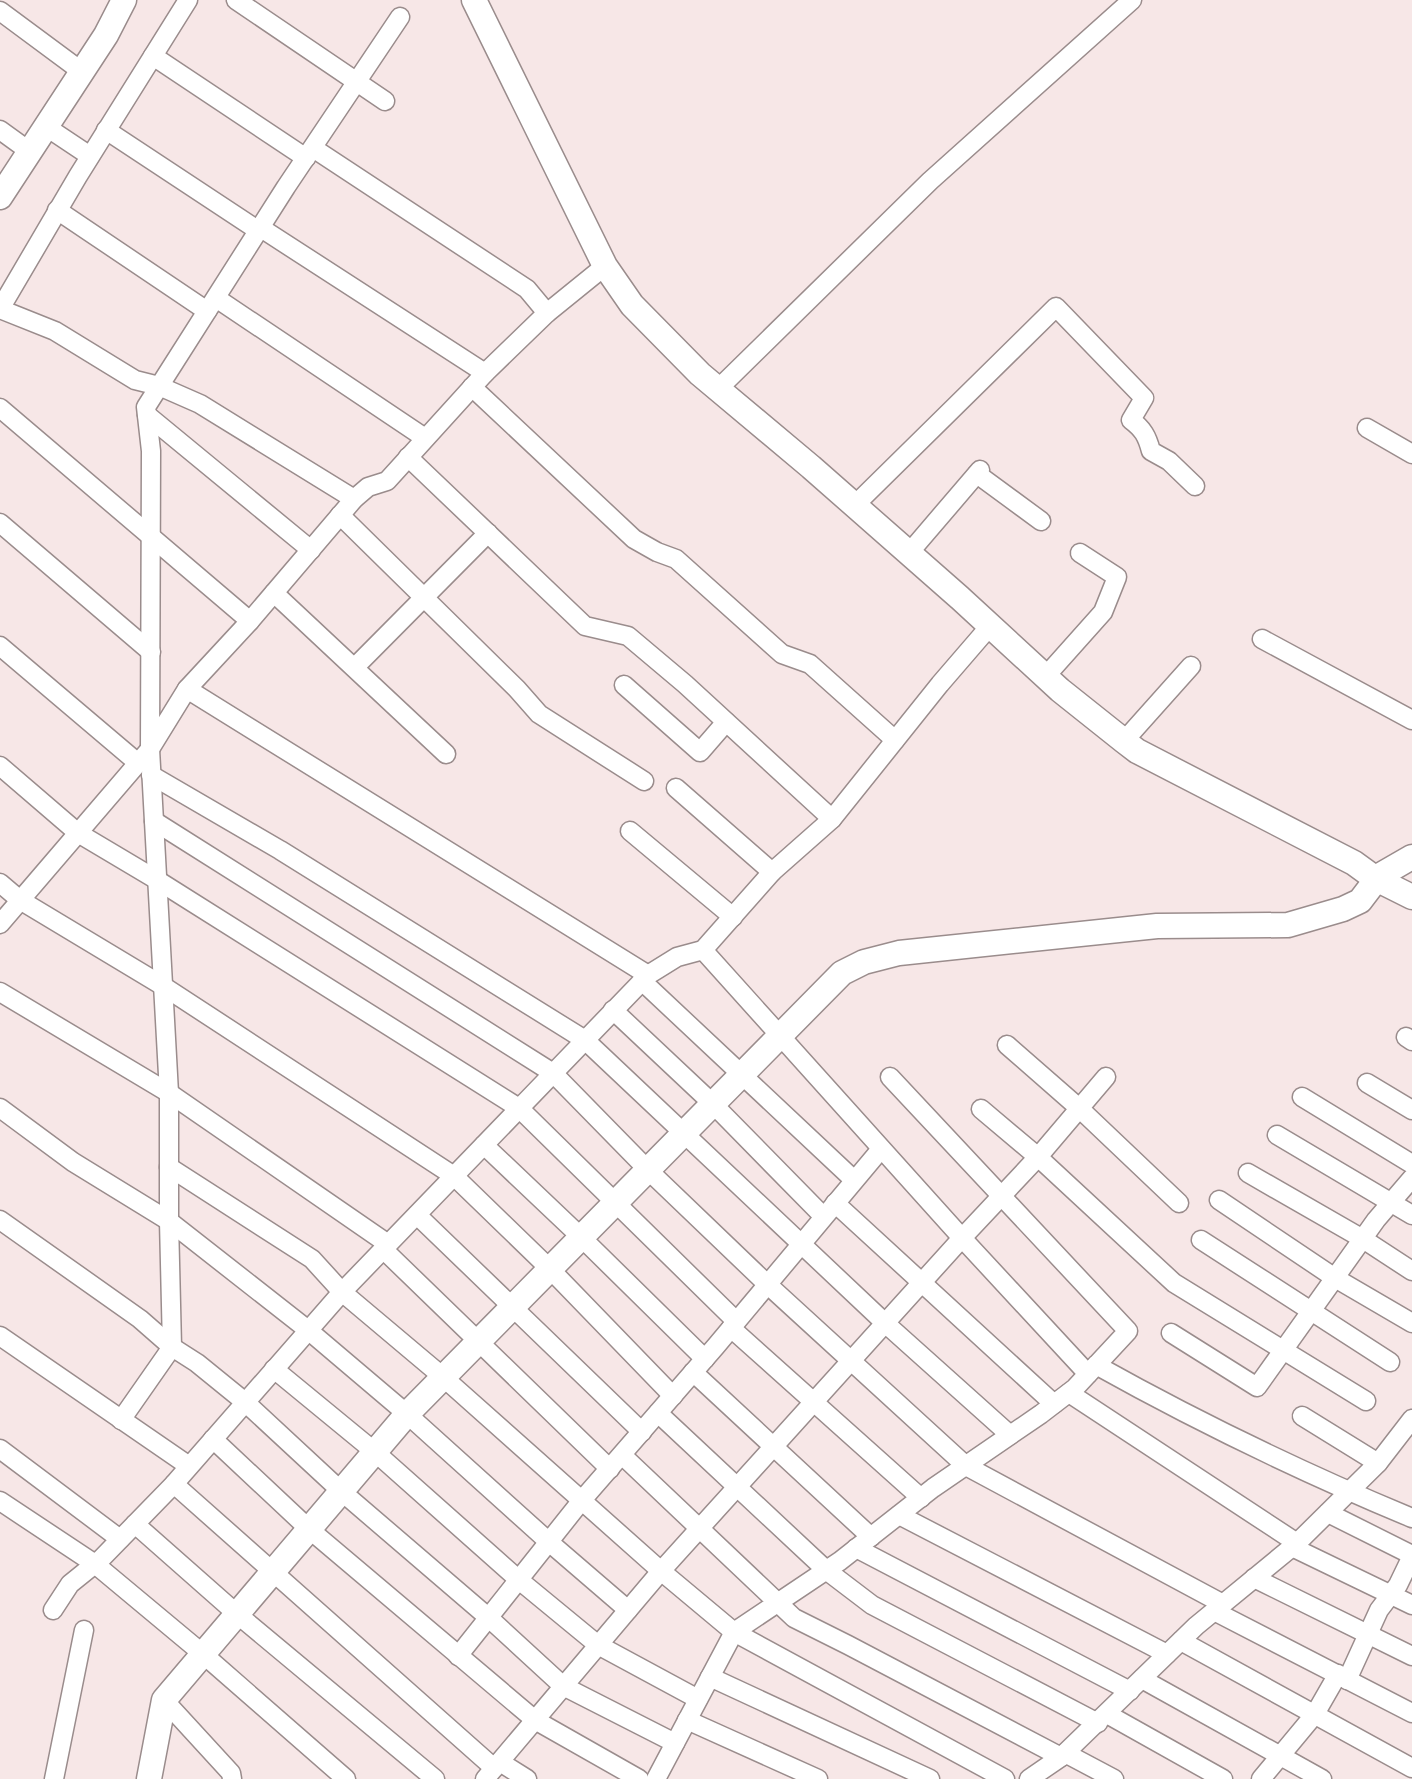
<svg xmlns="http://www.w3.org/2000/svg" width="1412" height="1779" font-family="'PT Sans',sans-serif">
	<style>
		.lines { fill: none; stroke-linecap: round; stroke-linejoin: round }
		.minor-casing { stroke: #9a8c8c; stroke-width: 21 }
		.tertiary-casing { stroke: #9a8c8c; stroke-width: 27 }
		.minor { stroke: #fff; stroke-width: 18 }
		.tertiary { stroke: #fff; stroke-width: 24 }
	</style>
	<rect width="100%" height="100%" fill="#f7e7e7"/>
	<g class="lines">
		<defs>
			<g id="minor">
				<path d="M188,0L78,176L0,309L55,331L135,380L159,386L200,404L354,499"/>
				<path d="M236,0L385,101"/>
				<path d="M0,11L81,71"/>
				<path d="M153,56L306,158"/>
				<path d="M45,126L90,156"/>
				<path d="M0,130L29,151"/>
				<path d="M106,130L259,231"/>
				<path d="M313,148L527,289L547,313"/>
				<path d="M57,210L207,311"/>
				<path d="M261,228L485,373"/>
				<path d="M216,298L425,438"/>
				<path d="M472,387L634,539L657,552L676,559L782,654L810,664L895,740"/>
				<path d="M718,389L930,181L1132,0"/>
				<path d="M0,408L250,621"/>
				<path d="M147,415L311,550"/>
				<path d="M1367,428L1412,454"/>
				<path d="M408,457L585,626L628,636L685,684L832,819"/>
				<path d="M977,474L1041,521"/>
				<path d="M855,505L1056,307L1144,398L1131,420C1143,429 1147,436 1151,451L1169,461L1195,486"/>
				<path d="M340,515L517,689L539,714L644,781"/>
				<path d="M0,523L151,652"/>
				<path d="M909,553L980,470"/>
				<path d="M274,593L446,754"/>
				<path d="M1262,639L1412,720"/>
				<path d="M0,646L138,763"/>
				<path d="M355,667L488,533"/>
				<path d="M1045,677L1103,612L1117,577L1080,553"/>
				<path d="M624,685L700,752L726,722"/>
				<path d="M187,689L648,975"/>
				<path d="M1124,741L1191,666"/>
				<path d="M0,766L78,833L157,880L519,1108L736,1321"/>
				<path d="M151,775L280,850L585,1040L885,1323L1010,1435"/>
				<path d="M676,788L772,872"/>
				<path d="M154,821L553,1073L648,1170L767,1284L966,1466L1223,1604"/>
				<path d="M630,831L733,917"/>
				<path d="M0,883L20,900L163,986L454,1176L550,1269L673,1396"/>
				<path d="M0,924L150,749L187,689L250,621L354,499L368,487L387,481L485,373L547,313L605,266"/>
				<path d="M703,950L962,1238L1088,1374"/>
				<path d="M642,981L854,1180"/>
				<path d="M0,992L169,1093L388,1244"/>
				<path d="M613,1010L713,1104L823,1216"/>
				<path d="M1406,1037L1412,1041"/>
				<path d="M1007,1045L1079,1108L1179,1203"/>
				<path d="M1367,1083L1412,1110"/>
				<path d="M1302,1097L1412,1164"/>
				<path d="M0,1108L73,1162L169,1221L308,1330L407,1414L549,1542L628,1610"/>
				<path d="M981,1109L1038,1157L1174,1283L1366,1401"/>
				<path d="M1277,1135L1412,1215"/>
				<path d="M484,1145L581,1237L705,1359"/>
				<path d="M169,1167L312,1259L342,1292L443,1377L661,1571L734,1632L1005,1779"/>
				<path d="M1248,1173L1363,1239L1412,1271"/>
				<path d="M1219,1200L1335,1278L1412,1323"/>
				<path d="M835,1203L1054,1404"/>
				<path d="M417,1215L642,1432"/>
				<path d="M0,1220L140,1319L172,1347L197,1363L245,1402L341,1491L489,1618L563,1686L675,1743"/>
				<path d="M1201,1240L1390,1362"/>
				<path d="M383,1249L610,1469"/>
				<path d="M731,1328L921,1498"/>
				<path d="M1171,1333L1257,1387L1376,1220L1412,1178"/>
				<path d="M0,1336L189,1466"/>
				<path d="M1096,1365C1198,1422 1304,1473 1412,1518"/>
				<path d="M274,1369L375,1452L519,1580L598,1645L698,1699"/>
				<path d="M693,1372L871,1537"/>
				<path d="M1069,1393L1297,1543"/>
				<path d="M658,1413L826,1570L872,1605L1098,1723"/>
				<path d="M1302,1416L1378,1463"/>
				<path d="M121,1420L172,1347L169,1221V1093L150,749L151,451L146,407L286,187L400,17"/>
				<path d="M213,1439L309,1529L535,1720L639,1779"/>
				<path d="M0,1449L120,1539"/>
				<path d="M622,1455L794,1618L848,1645L1061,1757"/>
				<path d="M174,1484L494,1768"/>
				<path d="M0,1501L95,1564L203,1654L346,1779"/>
				<path d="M1328,1513L1412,1555"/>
				<path d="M899,1515L1167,1654"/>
				<path d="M135,1524L237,1614L435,1779"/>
				<path d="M1292,1547L1412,1605"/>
				<path d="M856,1548L1130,1691"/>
				<path d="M1254,1578L1412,1656"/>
				<path d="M53,1610L70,1584L101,1559L174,1484L342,1292L648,975L677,957L703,950L772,872L832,819L940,684L990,626"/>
				<path d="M1214,1611L1412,1713"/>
				<path d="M1181,1641L1412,1768"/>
				<path d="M458,1656L582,1500L716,1346L881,1149"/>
				<path d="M710,1677L930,1779"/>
				<path d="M1142,1679L1322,1779"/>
				<path d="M1347,1680L1379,1610L1398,1585L1412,1556"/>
				<path d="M164,1700L231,1773L232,1779"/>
				<path d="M1107,1714L1223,1779"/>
				<path d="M687,1720L818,1779"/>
				<path d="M1065,1753L1114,1779"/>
				<path d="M500,1762L527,1779"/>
				<path d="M54,1779L84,1630"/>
				<path d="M485,1779L661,1571L962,1238L1038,1157L1106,1077"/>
				<path d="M656,1779L734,1632L840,1561L933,1488L1041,1414L1075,1388L1128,1331L890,1077"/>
				<path d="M1029,1779L1061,1757L1196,1626L1297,1543L1378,1463L1412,1419"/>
				<path d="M1261,1779L1315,1714L1338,1674"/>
			</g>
			<g id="tertiary">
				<path d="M474,0L605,266L632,305L700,374L811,467L960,598L1060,690L1124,741L1137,751L1354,863L1376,879L1412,897"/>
				<path d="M0,197L106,35L124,0"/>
				<path d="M149,1779L164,1700L407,1414L842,973L864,962L899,953L1157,926L1288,925L1343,909L1360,901L1379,876L1412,857"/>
			</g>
		</defs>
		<use href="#minor" class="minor-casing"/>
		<use href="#tertiary" class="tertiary-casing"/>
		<use href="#minor" class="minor"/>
		<use href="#tertiary" class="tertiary"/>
	</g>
</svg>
